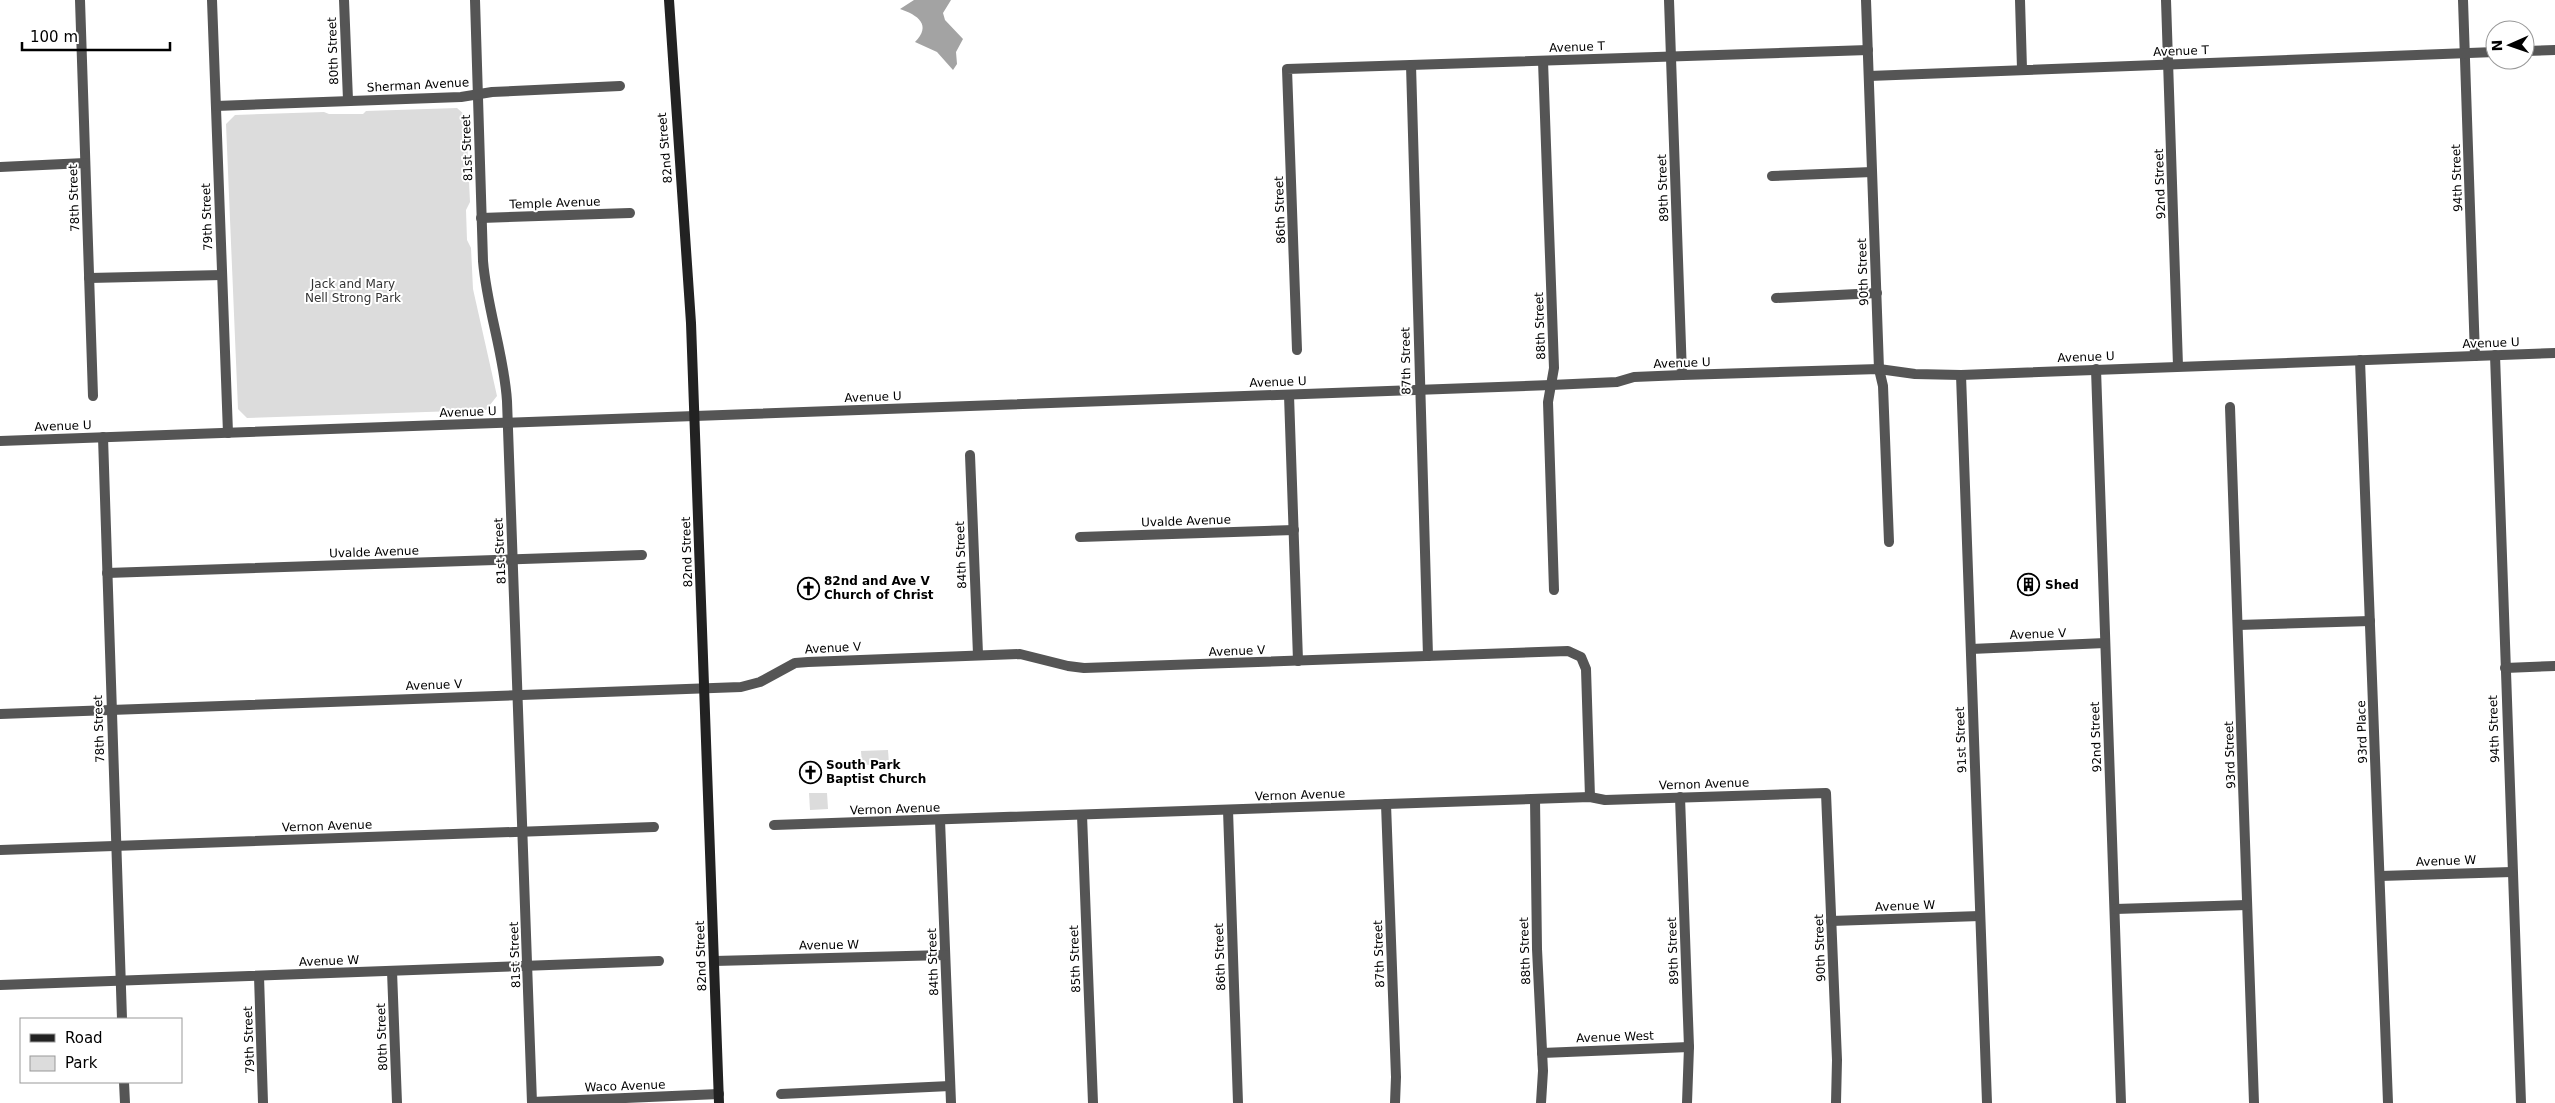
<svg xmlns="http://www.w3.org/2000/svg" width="2555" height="1103" font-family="'DejaVu Sans',sans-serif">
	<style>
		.green { fill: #dcdcdc }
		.water { fill: #a3a3a3 }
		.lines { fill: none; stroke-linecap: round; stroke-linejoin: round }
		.minor { stroke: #555; stroke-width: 10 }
		.tertiary { stroke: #555; stroke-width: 10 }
		.secondary { stroke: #222; stroke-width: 10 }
		.labels { text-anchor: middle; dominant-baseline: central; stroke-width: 4; stroke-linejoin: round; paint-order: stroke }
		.street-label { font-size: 12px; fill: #000; stroke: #fff }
		.park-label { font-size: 12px; fill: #333; stroke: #fff }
		.poi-label { font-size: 12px; font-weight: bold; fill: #000; stroke: #fff; text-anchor: start }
	</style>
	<rect width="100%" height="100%" fill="#fff"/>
	<g class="green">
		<path d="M457,108L466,116L470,202L466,210L467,240L471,248L473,289L497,396L486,410L247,418L238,409L226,124L235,115L324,112L329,114H363L366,111Z"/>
		<path d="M888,750L889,764L862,765L861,751Z"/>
		<path d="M809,793H827L828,809L810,810Z"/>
	</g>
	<path class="water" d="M914,0H951L943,13L945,20L963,39L956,52L957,64L953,70L937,52L915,42C932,25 918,15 900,9Z"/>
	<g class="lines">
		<g class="minor">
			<path d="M80,0L93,396"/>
			<path d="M212,0L228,433"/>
			<path d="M344,0L348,100"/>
			<path d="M475,0L483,261C487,309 504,354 507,401L532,1103"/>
			<path d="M1669,0L1682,375"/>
			<path d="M2020,0L2022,69"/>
			<path d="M2166,0L2178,366"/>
			<path d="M2463,0L2475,356"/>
			<path d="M2525,51L2555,50"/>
			<path d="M1543,61L1554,368L1548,402L1554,590"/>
			<path d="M1411,65L1428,656"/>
			<path d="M1869,76L2495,52"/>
			<path d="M216,106L461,97L492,92L620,86"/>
			<path d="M0,167L85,163"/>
			<path d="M1772,176L1872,172"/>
			<path d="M481,218L630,213"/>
			<path d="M89,278L222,275"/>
			<path d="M1776,298L1877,293"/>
			<path d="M1297,350L1287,69L1868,50"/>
			<path d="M2495,355L2521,1103"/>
			<path d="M2360,360L2388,1103"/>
			<path d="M1879,369L1883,386L1889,542"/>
			<path d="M2096,369L2121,1103"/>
			<path d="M1289,395L1298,661"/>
			<path d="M2230,407L2254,1103"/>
			<path d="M103,437L122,1019"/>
			<path d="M970,455L978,654"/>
			<path d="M1080,537L1294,530"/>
			<path d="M107,573L642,555"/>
			<path d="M2238,625L2370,621"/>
			<path d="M1971,649L2105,643"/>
			<path d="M2505,668L2555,666"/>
			<path d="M0,714L741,687L760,682L795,663L808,662L1020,654L1068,666L1084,668L1568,651L1581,657L1586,669L1590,797"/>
			<path d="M1680,797L1689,1047L1687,1103"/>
			<path d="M1535,799L1537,949L1543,1071L1541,1103"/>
			<path d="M1386,804L1396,1077L1395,1103"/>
			<path d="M1228,810L1238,1103"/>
			<path d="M1082,815L1093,1103"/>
			<path d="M940,820L951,1103"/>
			<path d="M774,825L1590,797L1605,800L1826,793L1837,1060L1836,1103"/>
			<path d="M0,850L654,827"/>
			<path d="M2380,876L2512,872"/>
			<path d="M2115,909L2247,905"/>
			<path d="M1831,921L1980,916"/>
			<path d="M714,961L945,955"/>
			<path d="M392,971L397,1103"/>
			<path d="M259,976L263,1103"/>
			<path d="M0,985L659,961"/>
			<path d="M1542,1053L1689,1047"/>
			<path d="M124,1082L125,1103"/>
			<path d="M781,1094L950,1086"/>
			<path d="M532,1102L719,1094"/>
		</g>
		<g class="tertiary">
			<path d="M1866,0L1879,369"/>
			<path d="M1961,375L1987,1103"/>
			<path d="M0,441L1551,385L1617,382L1634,377L1682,375L1879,369L1915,374L1961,375L2555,353"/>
		</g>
		<path class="secondary" d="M669,0L691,323L719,1103"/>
	</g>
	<defs>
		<symbol id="building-ring" viewBox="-11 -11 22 22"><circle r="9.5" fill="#fff" stroke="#000" stroke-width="1.5"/><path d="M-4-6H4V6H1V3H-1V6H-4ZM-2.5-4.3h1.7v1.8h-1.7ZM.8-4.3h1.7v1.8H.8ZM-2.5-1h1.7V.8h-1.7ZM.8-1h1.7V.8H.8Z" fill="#000"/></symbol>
		<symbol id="church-ring" viewBox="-11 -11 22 22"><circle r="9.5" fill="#fff" stroke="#000" stroke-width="1.5"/><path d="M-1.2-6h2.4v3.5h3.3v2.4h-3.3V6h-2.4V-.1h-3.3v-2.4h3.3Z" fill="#000"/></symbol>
	</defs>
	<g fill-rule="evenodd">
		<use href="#building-ring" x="2016" y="572" width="25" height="25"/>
		<use href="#church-ring" x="796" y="576" width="25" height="25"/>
		<use href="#church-ring" x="798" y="760" width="25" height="25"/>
	</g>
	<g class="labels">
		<g class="street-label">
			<text transform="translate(1577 47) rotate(-2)">Avenue T</text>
			<text transform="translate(333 51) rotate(-92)">80th Street</text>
			<text transform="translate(2181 51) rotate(-2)">Avenue T</text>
			<text transform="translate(418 85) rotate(-3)">Sherman Avenue</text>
			<text transform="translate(467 148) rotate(-92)">81st Street</text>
			<text transform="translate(665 148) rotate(-95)">82nd Street</text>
			<text transform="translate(2457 178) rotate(-92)">94th Street</text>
			<text transform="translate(2160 184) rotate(-92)">92nd Street</text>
			<text transform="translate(1663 188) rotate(-92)">89th Street</text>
			<text transform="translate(74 198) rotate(-92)">78th Street</text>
			<text transform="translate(555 203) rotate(-2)">Temple Avenue</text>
			<text transform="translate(1280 210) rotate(-92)">86th Street</text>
			<text transform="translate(207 217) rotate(-92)">79th Street</text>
			<text transform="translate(1863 272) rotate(-92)">90th Street</text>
			<text transform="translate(1540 326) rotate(-92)">88th Street</text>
			<text transform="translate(2491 343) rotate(-2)">Avenue U</text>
			<text transform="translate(2086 357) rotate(-2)">Avenue U</text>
			<text transform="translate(1406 361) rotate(-91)">87th Street</text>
			<text transform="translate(1682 363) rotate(-2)">Avenue U</text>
			<text transform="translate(1278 382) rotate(-2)">Avenue U</text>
			<text transform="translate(873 397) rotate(-2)">Avenue U</text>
			<text transform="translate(468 412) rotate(-2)">Avenue U</text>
			<text transform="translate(63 426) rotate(-2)">Avenue U</text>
			<text transform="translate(1186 521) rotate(-2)">Uvalde Avenue</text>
			<text transform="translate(500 551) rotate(-93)">81st Street</text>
			<text transform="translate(374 552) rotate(-2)">Uvalde Avenue</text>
			<text transform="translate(687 552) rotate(-92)">82nd Street</text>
			<text transform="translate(961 555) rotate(-92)">84th Street</text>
			<text transform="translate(2038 634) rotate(-2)">Avenue V</text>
			<text transform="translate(833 648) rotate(-3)">Avenue V</text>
			<text transform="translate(1237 651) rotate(-2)">Avenue V</text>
			<text transform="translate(434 685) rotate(-2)">Avenue V</text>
			<text transform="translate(99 729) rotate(-92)">78th Street</text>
			<text transform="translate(2494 729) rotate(-92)">94th Street</text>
			<text transform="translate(2362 732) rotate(-92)">93rd Place</text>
			<text transform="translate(2096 737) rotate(-92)">92nd Street</text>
			<text transform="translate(1961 740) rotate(-92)">91st Street</text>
			<text transform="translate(2230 755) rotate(-92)">93rd Street</text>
			<text transform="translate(1704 784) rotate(-2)">Vernon Avenue</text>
			<text transform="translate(1300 795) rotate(-2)">Vernon Avenue</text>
			<text transform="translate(895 809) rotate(-2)">Vernon Avenue</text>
			<text transform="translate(327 826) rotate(-2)">Vernon Avenue</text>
			<text transform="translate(2446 861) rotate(-2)">Avenue W</text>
			<text transform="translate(1905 906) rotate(-2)">Avenue W</text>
			<text transform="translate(829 945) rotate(-1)">Avenue W</text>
			<text transform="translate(1820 948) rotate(-92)">90th Street</text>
			<text transform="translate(1525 951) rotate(-92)">88th Street</text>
			<text transform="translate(1673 951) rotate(-92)">89th Street</text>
			<text transform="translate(1379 954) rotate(-92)">87th Street</text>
			<text transform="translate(515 955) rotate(-92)">81st Street</text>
			<text transform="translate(701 956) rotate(-92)">82nd Street</text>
			<text transform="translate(1220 957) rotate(-92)">86th Street</text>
			<text transform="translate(1075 959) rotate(-92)">85th Street</text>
			<text transform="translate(329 961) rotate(-2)">Avenue W</text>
			<text transform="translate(933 962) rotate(-92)">84th Street</text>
			<text transform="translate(382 1037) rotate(-92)">80th Street</text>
			<text transform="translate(1615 1037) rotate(-2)">Avenue West</text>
			<text transform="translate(249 1040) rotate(-92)">79th Street</text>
			<text transform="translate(625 1086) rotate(-2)">Waco Avenue</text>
		</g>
		<g class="park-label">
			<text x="353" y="284">Jack and Mary<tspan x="353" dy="14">Nell Strong Park</tspan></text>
		</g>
		<g class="poi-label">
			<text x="824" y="581">82nd and Ave V<tspan x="824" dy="14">Church of Christ</tspan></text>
			<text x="2045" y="585">Shed</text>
			<text x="826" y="765">South Park<tspan x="826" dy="14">Baptist Church</tspan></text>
		</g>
	</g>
	<rect x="20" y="1018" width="162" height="65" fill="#ffffff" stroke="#999999"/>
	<rect x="30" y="1034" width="25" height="8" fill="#222222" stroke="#999999"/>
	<text x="65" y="1043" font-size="15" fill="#000000">Road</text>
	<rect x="30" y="1056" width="25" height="15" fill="#dcdcdc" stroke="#999999"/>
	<text x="65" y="1068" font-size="15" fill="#000000">Park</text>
	<g transform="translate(2510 45) rotate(268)"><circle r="24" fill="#ffffff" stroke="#999999"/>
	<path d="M0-4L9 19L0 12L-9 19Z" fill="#000000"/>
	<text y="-8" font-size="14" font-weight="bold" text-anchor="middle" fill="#000000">N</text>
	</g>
	<path d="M22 42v8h148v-8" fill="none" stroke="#000000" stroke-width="2.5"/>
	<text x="30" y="42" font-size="15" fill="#000000" stroke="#ffffff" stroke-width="4" paint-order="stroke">100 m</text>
</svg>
